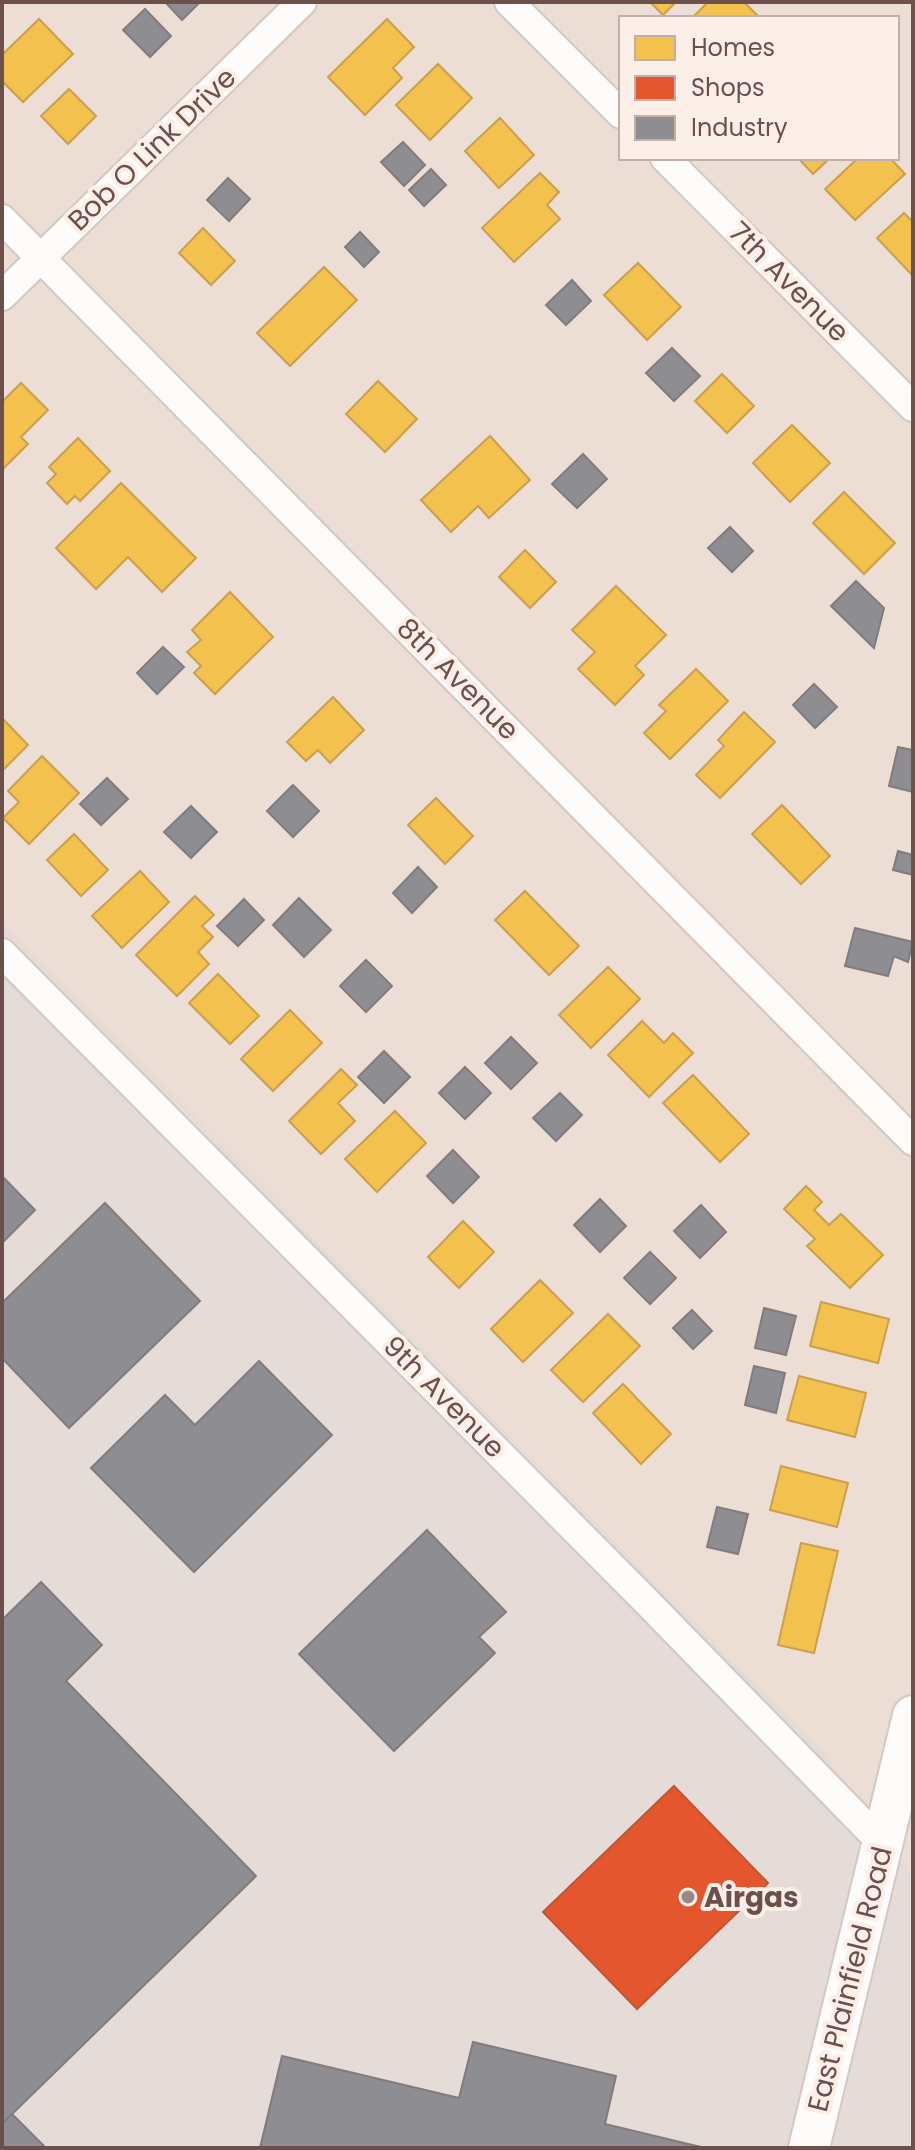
<svg xmlns="http://www.w3.org/2000/svg" width="915" height="2150" font-family="Poppins,sans-serif">
	<style>
		.residential { fill: #ecddd5; fill-rule: evenodd }
		.industrial { fill: #e5dcd8 }
		.homes { fill: #f2c14e; stroke: #ca9f4d; stroke-width: 2 }
		.shops { fill: #e4572e; stroke: #c05537; stroke-width: 2 }
		.industry { fill: #8d8d92; stroke: #837b7d; stroke-width: 2 }
		.lines { fill: none; stroke-linecap: round; stroke-linejoin: round }
		.minor-casing { stroke: #d1c7c3; stroke-width: 32 }
		.secondary-casing { stroke: #d2c8c4; stroke-width: 44 }
		.minor { stroke: #fdfcfb; stroke-width: 28 }
		.secondary { stroke: #fdfcfb; stroke-width: 40 }
		.poi-dot { fill: #9c8782; stroke: #fcefe7; stroke-width: 3 }
		.labels { text-anchor: middle; dominant-baseline: central; stroke-width: 8; stroke-linejoin: round; paint-order: stroke }
		.street-label { font-size: 28px; fill: #6d504c; stroke: #fcefe7 }
		.poi-label { font-size: 28px; font-weight: bold; fill: #6d504c; stroke: #fcefe7; text-anchor: start }
	</style>
	<rect width="100%" height="100%" fill="#f4ece7"/>
	<path class="residential" d="M2,2H913V1872L824,1752L2,922ZM621,18H897V158H621Z"/>
	<path class="industrial" d="M2,922L824,1752L913,1872V2148H2Z"/>
	<g class="homes">
		<path d="M650,2H676L663,15Z"/>
		<path d="M708,2H744L760,18H692Z"/>
		<path d="M39,19L73,54L23,102L2,81V55Z"/>
		<path d="M387,19L414,47L393,68L402,78L365,115L328,77Z"/>
		<path d="M438,64L472,98L430,140L396,105Z"/>
		<path d="M69,89L96,116L68,144L41,116Z"/>
		<path d="M500,118L534,155L499,188L465,151Z"/>
		<path d="M798,158H830L813,174Z"/>
		<path d="M858,158H890L905,174L855,220L825,189Z"/>
		<path d="M540,173L559,192L547,205L560,219L514,262L482,228Z"/>
		<path d="M904,213L913,222V276L877,238Z"/>
		<path d="M203,228L235,261L211,285L179,253Z"/>
		<path d="M638,263L681,307L647,340L604,295Z"/>
		<path d="M324,267L357,300L290,366L257,333Z"/>
		<path d="M722,374L754,406L727,433L695,401Z"/>
		<path d="M378,381L417,419L385,452L346,414Z"/>
		<path d="M21,383L48,410L21,437L28,444L2,470V402Z"/>
		<path d="M792,425L830,463L790,502L753,463Z"/>
		<path d="M490,436L530,480L489,518L478,506L451,532L421,500Z"/>
		<path d="M78,438L110,471L80,501L75,496L67,504L47,483L56,474L49,467Z"/>
		<path d="M121,483L196,558L162,592L128,557L96,589L56,548Z"/>
		<path d="M844,492L895,543L864,574L813,523Z"/>
		<path d="M525,550L556,582L530,608L499,577Z"/>
		<path d="M616,586L666,635L635,666L644,675L615,705L578,669L595,652L572,630Z"/>
		<path d="M230,592L273,637L215,694L194,673L201,666L187,652L201,640L192,630Z"/>
		<path d="M696,669L728,701L670,759L644,733L666,711L659,705Z"/>
		<path d="M333,697L364,730L330,763L318,750L306,761L287,742Z"/>
		<path d="M744,712L775,742L720,798L696,775L724,746L718,740Z"/>
		<path d="M2,718L28,745L2,771Z"/>
		<path d="M42,756L79,793L29,844L3,818L19,802L8,791Z"/>
		<path d="M436,798L473,836L445,864L408,825Z"/>
		<path d="M782,805L830,856L801,884L752,834Z"/>
		<path d="M74,834L108,870L81,896L47,860Z"/>
		<path d="M140,871L169,902L122,948L92,916Z"/>
		<path d="M525,891L579,946L549,975L495,920Z"/>
		<path d="M195,896L214,915L202,926L213,937L198,952L209,964L177,996L136,955Z"/>
		<path d="M608,967L640,999L591,1048L559,1015Z"/>
		<path d="M218,974L259,1016L230,1044L189,1003Z"/>
		<path d="M290,1010L322,1043L273,1091L241,1059Z"/>
		<path d="M642,1021L664,1043L673,1033L693,1053L649,1097L608,1055Z"/>
		<path d="M341,1069L357,1085L338,1103L355,1121L321,1154L289,1121Z"/>
		<path d="M693,1075L749,1134L720,1162L663,1103Z"/>
		<path d="M395,1111L426,1143L377,1192L345,1159Z"/>
		<path d="M806,1186L822,1202L814,1210L829,1225L841,1214L883,1255L850,1288L807,1246L815,1239L784,1209Z"/>
		<path d="M463,1221L494,1252L459,1288L428,1257Z"/>
		<path d="M540,1280L573,1313L523,1362L491,1329Z"/>
		<path d="M821,1302L889,1319L878,1363L810,1346Z"/>
		<path d="M608,1314L640,1346L583,1402L551,1370Z"/>
		<path d="M799,1376L866,1393L855,1437L787,1420Z"/>
		<path d="M623,1384L671,1434L641,1464L593,1413Z"/>
		<path d="M781,1466L848,1483L837,1527L770,1510Z"/>
		<path d="M801,1543L838,1551L814,1653L778,1645Z"/>
	</g>
	<path class="shops" d="M674,1786L768,1883L637,2009L543,1912Z"/>
	<g class="industry">
		<path d="M165,2H200L182,20Z"/>
		<path d="M145,9L171,36L150,57L123,30Z"/>
		<path d="M403,142L425,165L404,186L381,162Z"/>
		<path d="M431,169L446,185L424,206L409,190Z"/>
		<path d="M228,178L250,199L229,221L207,200Z"/>
		<path d="M360,232L379,252L364,267L345,247Z"/>
		<path d="M572,280L591,301L566,325L546,305Z"/>
		<path d="M672,348L700,376L674,401L646,373Z"/>
		<path d="M583,454L607,479L577,508L552,484Z"/>
		<path d="M730,527L753,551L732,572L708,548Z"/>
		<path d="M856,581L884,608L874,648L831,606Z"/>
		<path d="M163,647L184,667L157,694L137,673Z"/>
		<path d="M814,684L837,707L815,728L793,705Z"/>
		<path d="M898,747L913,750V792L889,786Z"/>
		<path d="M107,778L128,799L101,825L80,804Z"/>
		<path d="M293,785L319,811L293,837L267,811Z"/>
		<path d="M191,806L217,832L191,858L164,832Z"/>
		<path d="M898,851L913,855V875L893,870Z"/>
		<path d="M418,867L437,887L412,913L393,893Z"/>
		<path d="M299,898L331,930L304,957L273,925Z"/>
		<path d="M244,899L264,920L238,946L217,926Z"/>
		<path d="M855,928L913,942L908,962L894,956L888,976L845,966Z"/>
		<path d="M366,960L392,986L366,1012L340,986Z"/>
		<path d="M511,1037L537,1063L511,1089L485,1063Z"/>
		<path d="M384,1051L410,1077L384,1103L358,1077Z"/>
		<path d="M465,1067L491,1093L465,1119L439,1093Z"/>
		<path d="M560,1093L582,1115L556,1141L533,1118Z"/>
		<path d="M453,1150L479,1177L453,1203L427,1176Z"/>
		<path d="M2,1176L35,1210L3,1242L2,1241Z"/>
		<path d="M600,1199L626,1226L600,1252L574,1225Z"/>
		<path d="M105,1203L200,1301L69,1428L2,1358V1303Z"/>
		<path d="M701,1205L726,1232L700,1258L674,1231Z"/>
		<path d="M650,1252L676,1278L650,1304L624,1278Z"/>
		<path d="M764,1308L796,1316L786,1355L755,1348Z"/>
		<path d="M692,1310L712,1331L693,1349L673,1328Z"/>
		<path d="M259,1361L332,1435L194,1572L91,1468L165,1395L195,1425Z"/>
		<path d="M754,1366L785,1373L776,1413L745,1405Z"/>
		<path d="M717,1507L748,1514L738,1554L707,1547Z"/>
		<path d="M427,1530L506,1612L479,1637L495,1653L394,1751L299,1654Z"/>
		<path d="M41,1582L102,1645L66,1681L256,1876L2,2124V1616L4,1618Z"/>
		<path d="M473,2042L616,2076L605,2124L705,2148H260L282,2056L459,2098Z"/>
		<path d="M12,2114L46,2148H2V2124Z"/>
	</g>
	<g class="lines">
		<defs>
			<g id="minor">
				<path d="M509,2L621,114"/>
				<path d="M665,158L913,407"/>
				<path d="M2,219L913,1141"/>
				<path d="M2,296L302,2"/>
				<path d="M2,953L648,1603L882,1843"/>
			</g>
			<path id="secondary" d="M809,2148L913,1716"/>
		</defs>
		<use href="#minor" class="minor-casing"/>
		<use href="#secondary" class="secondary-casing"/>
		<use href="#minor" class="minor"/>
		<use href="#secondary" class="secondary"/>
	</g>
	<circle class="poi-dot" cx="688" cy="1897" r="8"/>
	<g class="labels">
		<g class="street-label">
			<text transform="translate(152 149) rotate(-44)">Bob O Link Drive</text>
			<text transform="translate(789 282) rotate(45)">7th Avenue</text>
			<text transform="translate(458 679) rotate(45)">8th Avenue</text>
			<text transform="translate(444 1397) rotate(45)">9th Avenue</text>
			<text transform="translate(850 1979) rotate(-76)">East Plainfield Road</text>
		</g>
		<g class="poi-label">
			<text x="704" y="1897">Airgas</text>
		</g>
	</g>
	<rect width="915" height="2150" fill="none" stroke="#6d504c" stroke-width="8"/>
	<rect x="619" y="16" width="280" height="144" fill="#fcefe7" stroke="#c3afa9" stroke-width="2"/>
	<rect x="635" y="36" width="40" height="24" fill="#f2c14e" stroke="#c3afa9" stroke-width="2"/>
	<text x="691" y="56" font-size="24" fill="#6d504c">Homes</text>
	<rect x="635" y="76" width="40" height="24" fill="#e4572e" stroke="#c3afa9" stroke-width="2"/>
	<text x="691" y="96" font-size="24" fill="#6d504c">Shops</text>
	<rect x="635" y="116" width="40" height="24" fill="#8d8d92" stroke="#c3afa9" stroke-width="2"/>
	<text x="691" y="136" font-size="24" fill="#6d504c">Industry</text>
</svg>
